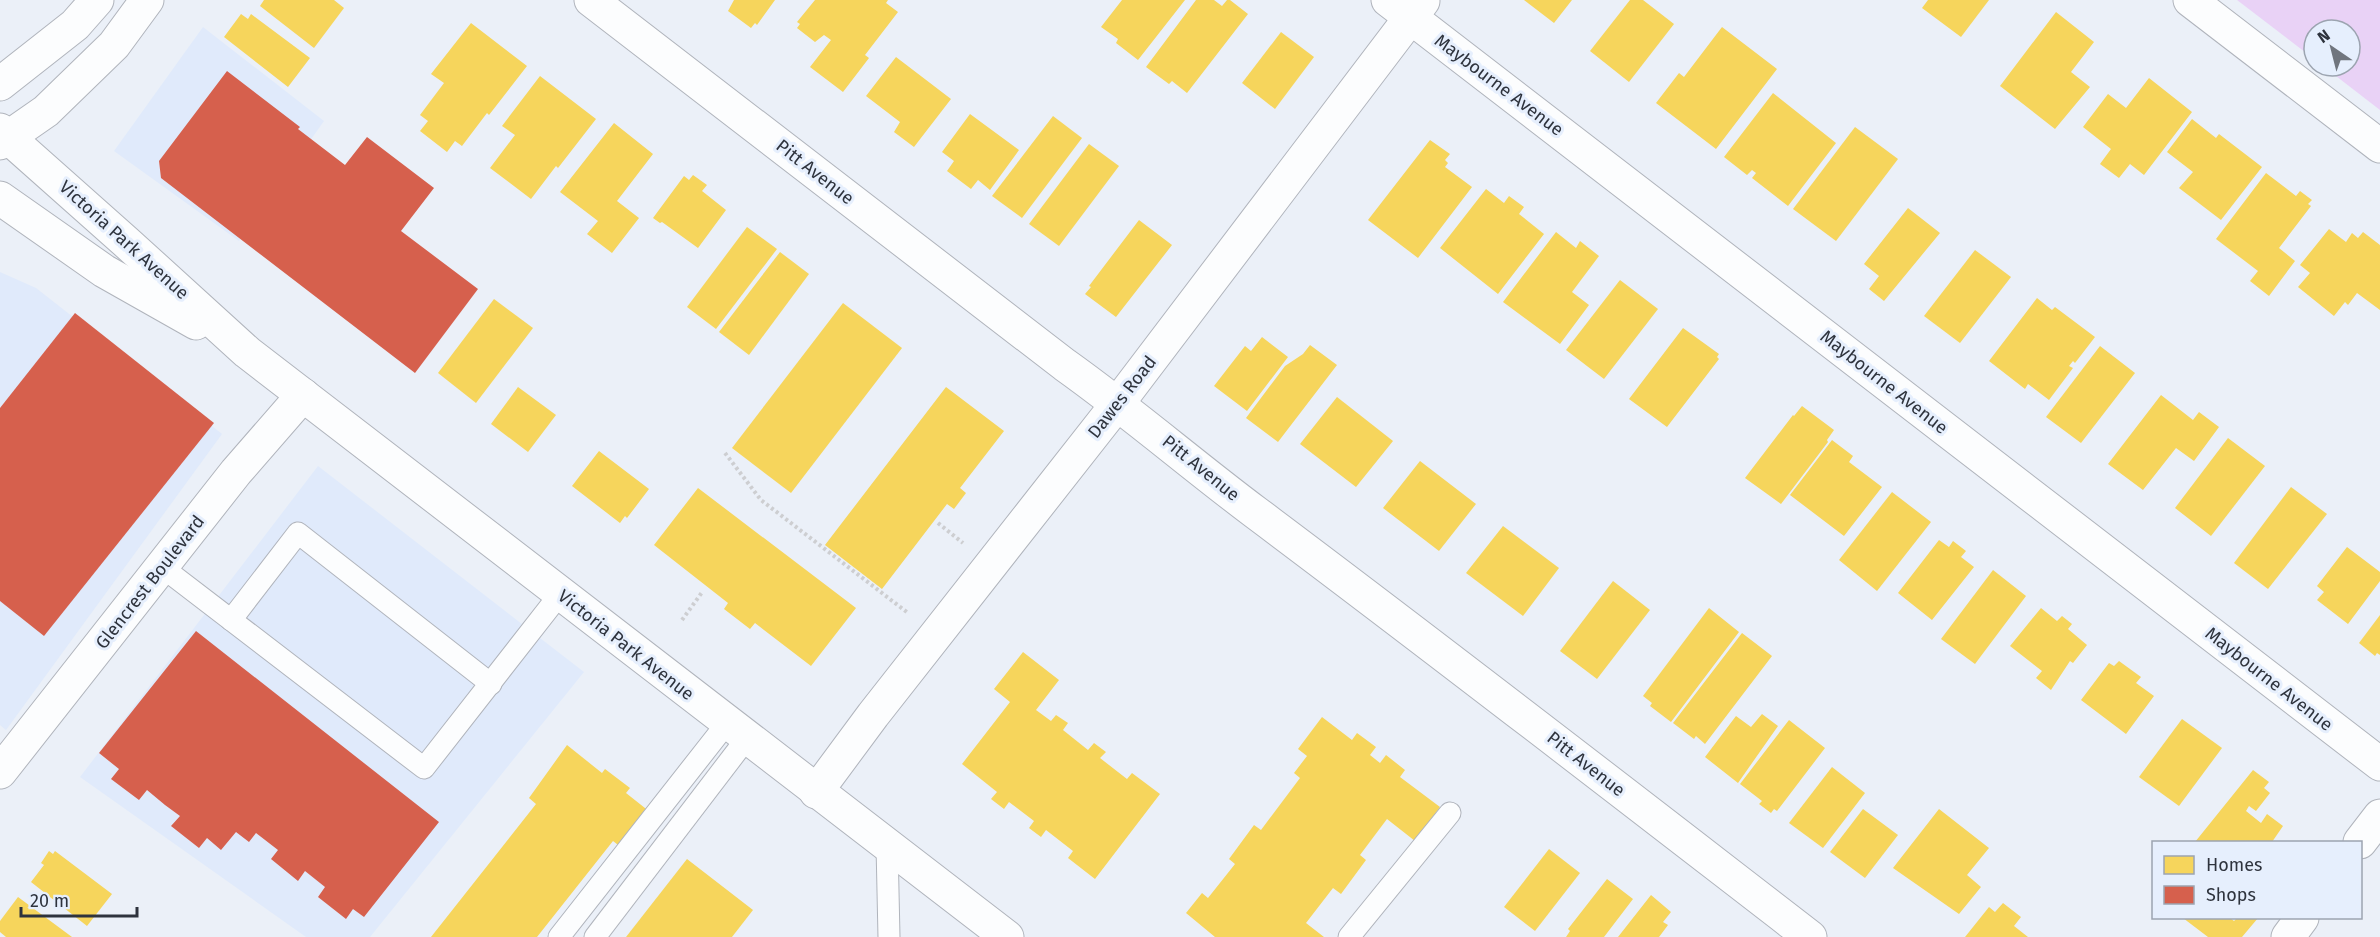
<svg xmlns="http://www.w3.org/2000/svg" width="2380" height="937" font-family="'Fira Sans',sans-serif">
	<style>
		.built { fill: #e0eafb }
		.green { fill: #e9d2f6 }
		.homes { fill: #f6d55c }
		.shops { fill: #d6604d }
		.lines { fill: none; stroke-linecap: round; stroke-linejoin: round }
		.lane-casing { stroke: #b0b4bc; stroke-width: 23 }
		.street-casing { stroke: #b0b4bc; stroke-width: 35 }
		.secondary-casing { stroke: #b0b4bc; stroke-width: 35 }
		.path { stroke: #cdced1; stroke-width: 4; stroke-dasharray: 3 3; stroke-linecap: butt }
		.lane { stroke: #fcfdfe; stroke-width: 21 }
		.street { stroke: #fcfdfe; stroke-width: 33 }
		.secondary { stroke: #fcfdfe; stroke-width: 33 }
		.labels { text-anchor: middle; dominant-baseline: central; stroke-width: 6; stroke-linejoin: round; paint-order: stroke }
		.street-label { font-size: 18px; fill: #2e333d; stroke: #e6effd }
	</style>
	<rect width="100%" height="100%" fill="#ebf0f8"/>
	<g class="built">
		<path d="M203,27L324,121L239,241L114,151Z"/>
		<path d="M0,272L36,288L222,434L6,730L0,725Z"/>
		<path d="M318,466L584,672L370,937H306L80,777Z"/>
	</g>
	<path class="green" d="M2237,0H2380V110L2323,66H2350V30H2314V59Z"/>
	<g class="homes">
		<path d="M264,0H334L344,8L314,48L260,6Z"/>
		<path d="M734,0H775L757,25L755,23L751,28L728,11Z"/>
		<path d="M815,0H888L886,3L898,12L865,55L869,58L843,92L810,67L831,40L824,35L815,42L797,28L800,24L797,22Z"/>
		<path d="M1122,0H1185L1138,60L1116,43L1118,39L1101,27Z"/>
		<path d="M1196,0H1214L1222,6L1227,0H1230L1248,14L1187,93L1172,81L1169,84L1146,67Z"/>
		<path d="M1524,0H1572L1554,23Z"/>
		<path d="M1630,0H1643L1674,24L1629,82L1590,51Z"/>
		<path d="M1928,0H1989L1961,37L1922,8Z"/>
		<path d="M2056,12L2094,42L2071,72L2090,87L2055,129L2000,86Z"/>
		<path d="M241,14L248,19L251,14L310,58L288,87L224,37Z"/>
		<path d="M471,23L527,66L489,115L487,113L462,146L455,141L447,152L420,131L428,121L420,115L444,83L431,74Z"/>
		<path d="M1722,27L1777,69L1716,149L1656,103L1679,73L1684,77Z"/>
		<path d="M1281,32L1314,57L1275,109L1242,83Z"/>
		<path d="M896,57L951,99L914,147L894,132L900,122L866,96Z"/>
		<path d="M540,76L596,119L558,168L556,166L531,199L490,168L515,135L502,126Z"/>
		<path d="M2149,78L2192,112L2144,175L2130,164L2119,178L2100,164L2111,149L2083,127L2108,94L2126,108Z"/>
		<path d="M1773,93L1836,143L1788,206L1752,178L1756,173L1752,170L1747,175L1724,157Z"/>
		<path d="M970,114L1019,150L990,190L978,180L971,189L947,171L954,161L942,152Z"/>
		<path d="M1053,116L1082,138L1022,218L992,196Z"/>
		<path d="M2192,119L2216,138L2219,134L2262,167L2221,220L2179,188L2193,172L2167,152Z"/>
		<path d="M614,123L653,154L617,201L639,218L612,253L587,234L598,221L560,192Z"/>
		<path d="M1855,127L1898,159L1836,241L1793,209Z"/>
		<path d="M1430,140L1450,154L1445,160L1448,163L1445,167L1472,187L1418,258L1368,220Z"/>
		<path d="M1089,144L1119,166L1059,246L1029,224Z"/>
		<path d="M2266,173L2296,196L2300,191L2312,200L2308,204L2311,206L2279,248L2295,261L2269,296L2250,281L2258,271L2216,239Z"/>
		<path d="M693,175L707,185L702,191L726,210L698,248L662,222L660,223L653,218L684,176L689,180Z"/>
		<path d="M1486,189L1504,203L1509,196L1524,207L1519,214L1544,234L1498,294L1440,248Z"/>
		<path d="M1908,208L1940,233L1884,301L1869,289L1879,276L1864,264Z"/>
		<path d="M1139,220L1172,245L1116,317L1085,294L1091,287L1089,286Z"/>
		<path d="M747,227L777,249L716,329L687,307Z"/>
		<path d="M2329,229L2346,242L2352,233L2358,238L2363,232L2380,245V310L2357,293L2348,305L2345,302L2334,316L2298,287L2310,273L2300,265Z"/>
		<path d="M1556,232L1576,248L1580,241L1599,256L1572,292L1589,305L1560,344L1503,302Z"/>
		<path d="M1975,250L2011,277L1960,343L1924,316Z"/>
		<path d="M780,252L809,274L749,355L719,332Z"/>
		<path d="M1620,280L1658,309L1604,379L1566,350Z"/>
		<path d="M2037,298L2052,310L2055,307L2095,337L2075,363L2073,361L2069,366L2073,368L2049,400L2028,384L2025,389L1989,361Z"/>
		<path d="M494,299L533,328L476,403L438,373Z"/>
		<path d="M843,303L902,348L791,493L732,448Z"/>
		<path d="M1683,328L1719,354L1717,357L1719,359L1667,427L1629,399Z"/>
		<path d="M1262,337L1288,357L1247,411L1214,386L1245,346L1251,351Z"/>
		<path d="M1310,345L1337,365L1278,442L1246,418L1285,366L1303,354Z"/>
		<path d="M2100,346L2135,373L2081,443L2046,417Z"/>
		<path d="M518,387L556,415L528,452L491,424Z"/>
		<path d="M946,387L1004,431L960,488L966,493L954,509L947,504L882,589L825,545Z"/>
		<path d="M2161,395L2193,420L2199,412L2219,427L2194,461L2176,448L2143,490L2108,464Z"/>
		<path d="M1337,397L1393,441L1356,487L1300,444Z"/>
		<path d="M1802,406L1834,430L1827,440L1828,442L1781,504L1745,478L1793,415L1794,416Z"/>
		<path d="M2228,438L2265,466L2211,536L2175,508Z"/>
		<path d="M1832,440L1853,456L1849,462L1882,487L1844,536L1790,495Z"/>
		<path d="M599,451L649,489L627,518L625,516L620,523L572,486Z"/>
		<path d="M1420,461L1476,504L1439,551L1383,508Z"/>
		<path d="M2291,487L2327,514L2268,589L2234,563Z"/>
		<path d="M698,488L856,608L811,666L755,623L750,629L724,609L728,603L654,545Z"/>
		<path d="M1892,492L1931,522L1877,591L1839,560Z"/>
		<path d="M1503,526L1559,568L1523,616L1466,573Z"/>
		<path d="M1939,540L1949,547L1953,541L1966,551L1961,557L1974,567L1932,620L1898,593Z"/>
		<path d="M2347,547L2380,572V581L2348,624L2317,600L2324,592L2317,586Z"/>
		<path d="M1993,570L2026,596L1975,664L1941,639Z"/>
		<path d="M1613,581L1650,610L1597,679L1560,651Z"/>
		<path d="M1709,608L1739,632L1671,722L1650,706L1652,703L1643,696Z"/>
		<path d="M2041,608L2057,621L2062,616L2072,624L2068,629L2087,645L2073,663L2070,661L2051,690L2036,678L2042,671L2010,646Z"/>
		<path d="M2380,615V655L2377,653L2375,656L2359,643Z"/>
		<path d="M1742,633L1772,656L1705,744L1696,736L1694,739L1673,723Z"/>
		<path d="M1023,652L1059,680L1036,710L1051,721L1056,715L1068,723L1063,730L1088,750L1094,743L1106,752L1100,758L1127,779L1132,773L1160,794L1095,879L1068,858L1073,851L1046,830L1041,837L1029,828L1034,821L1009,802L1004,809L991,799L997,792L962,764L1010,702L994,689Z"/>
		<path d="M2119,661L2141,677L2136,683L2154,696L2126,734L2081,700L2109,663L2114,666Z"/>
		<path d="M1762,714L1778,726L1738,783L1705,757L1736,716L1751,727Z"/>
		<path d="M1322,717L1352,740L1357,733L1376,747L1370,755L1380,763L1386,755L1405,770L1400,777L1440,807L1415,841L1387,819L1360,855L1366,860L1341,894L1333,888L1306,923L1324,937H1215L1186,913L1202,893L1208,898L1235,864L1229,859L1254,825L1261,830L1300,778L1294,773L1307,756L1298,749Z"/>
		<path d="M2182,719L2222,748L2179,806L2139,777Z"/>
		<path d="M1789,720L1825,748L1777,811L1774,809L1771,813L1759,804L1762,801L1740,784Z"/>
		<path d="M567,745L602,773L605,769L630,788L626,793L650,812L622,848L613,841L537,937H431L536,804L529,798Z"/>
		<path d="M1832,767L1865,793L1823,848L1789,823Z"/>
		<path d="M2253,770L2269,782L2264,788L2270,793L2256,811L2249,806L2246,811L2261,823L2267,814L2283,826L2272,842H2195Z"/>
		<path d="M1863,809L1898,835L1865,878L1830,852Z"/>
		<path d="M1939,809L1989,848L1967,875L1981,887L1959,914L1893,868Z"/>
		<path d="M1549,849L1580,873L1535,931L1504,907Z"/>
		<path d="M49,851L53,854L55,851L112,894L87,926L31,882L44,865L41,863Z"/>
		<path d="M687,859L753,910L732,937H626Z"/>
		<path d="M1607,879L1633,899L1604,937H1566L1570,931L1568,929Z"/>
		<path d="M1651,895L1671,912L1663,922L1668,925L1659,937H1618Z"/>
		<path d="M18,897L72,937H6L0,932V921Z"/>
		<path d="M2003,903L2021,917L2014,926L2028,937H1965L1989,907L1995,912Z"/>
		<path d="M2183,918H2230L2234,921L2237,918H2258L2242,937H2208Z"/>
	</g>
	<g class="shops">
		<path d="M227,71L300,127L298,129L345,165L367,137L434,188L401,231L478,289L415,373L161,178L159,161Z"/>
		<path d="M75,313L214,423L44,636L0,601V408Z"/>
		<path d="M196,631L439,822L364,917L353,909L346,919L318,897L325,887L305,871L298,881L271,859L278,850L256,833L249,842L236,832L221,850L207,838L199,848L171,826L180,816L165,805L147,790L139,800L111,779L119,769L99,753Z"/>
	</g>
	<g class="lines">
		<defs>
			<g id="lane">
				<path d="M162,567L424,768L560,594"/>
				<path d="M231,620L298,533L491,684"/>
				<path d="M887,845L889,937"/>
				<path d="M559,937L727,723"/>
				<path d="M595,937L747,738"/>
				<path d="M1349,937L1450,813"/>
			</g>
			<g id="street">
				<path d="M591,0L1065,365C1131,412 1191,464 1255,512C1442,652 1626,795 1810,937"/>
				<path d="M1388,0L2380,764"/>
				<path d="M2190,0L2380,146"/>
				<path d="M0,772L236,472L303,395"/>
				<path d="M816,792L873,715L1118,403L1423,1"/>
				<path d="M2360,842L2380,816"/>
				<path d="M2288,937L2302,918"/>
			</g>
			<g id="secondary">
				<path d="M0,84L75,25L97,0"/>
				<path d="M0,130L126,242L247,352L1007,937"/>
				<path d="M0,143L46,111L114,45L147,0"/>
				<path d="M0,198L104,271L196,323"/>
			</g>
		</defs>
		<use href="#lane" class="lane-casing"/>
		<use href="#street" class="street-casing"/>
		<use href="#secondary" class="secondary-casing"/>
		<g class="path">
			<path d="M725,453L761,500L908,613"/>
			<path d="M938,523L963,543"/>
			<path d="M682,620L703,591"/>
		</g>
		<use href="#lane" class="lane"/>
		<use href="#street" class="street"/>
		<use href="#secondary" class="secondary"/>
	</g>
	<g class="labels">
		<g class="street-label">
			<text transform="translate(1499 85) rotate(37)">Maybourne Avenue</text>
			<text transform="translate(815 172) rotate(38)">Pitt Avenue</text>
			<text transform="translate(124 240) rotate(42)">Victoria Park Avenue</text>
			<text transform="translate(1884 382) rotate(38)">Maybourne Avenue</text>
			<text transform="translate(1122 397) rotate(-52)">Dawes Road</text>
			<text transform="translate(1201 468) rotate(39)">Pitt Avenue</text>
			<text transform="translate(150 582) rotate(-52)">Glencrest Boulevard</text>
			<text transform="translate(626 645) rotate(38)">Victoria Park Avenue</text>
			<text transform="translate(2269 679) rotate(38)">Maybourne Avenue</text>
			<text transform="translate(1586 764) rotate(38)">Pitt Avenue</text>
		</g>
	</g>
	<rect x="2152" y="841" width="210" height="78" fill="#e6effd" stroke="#9ca4b0" stroke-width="1.5"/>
	<rect x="2164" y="856" width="30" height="18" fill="#f6d55c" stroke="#9ca4b0" stroke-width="1.5"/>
	<text x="2206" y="871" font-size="18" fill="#2e333d">Homes</text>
	<rect x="2164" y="886" width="30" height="18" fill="#d6604d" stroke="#9ca4b0" stroke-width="1.5"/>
	<text x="2206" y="901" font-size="18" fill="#2e333d">Shops</text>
	<g transform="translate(2332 48) rotate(325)"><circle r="28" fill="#e6effd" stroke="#9ca4b0" stroke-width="1.5"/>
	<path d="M0-4.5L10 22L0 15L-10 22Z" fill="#70757e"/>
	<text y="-9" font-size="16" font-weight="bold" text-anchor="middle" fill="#2e333d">N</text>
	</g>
	<path d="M21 907v9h116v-9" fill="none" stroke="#2e333d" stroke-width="3"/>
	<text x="30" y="907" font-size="18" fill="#2e333d" stroke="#e6effd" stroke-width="4.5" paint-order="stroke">20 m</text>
</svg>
